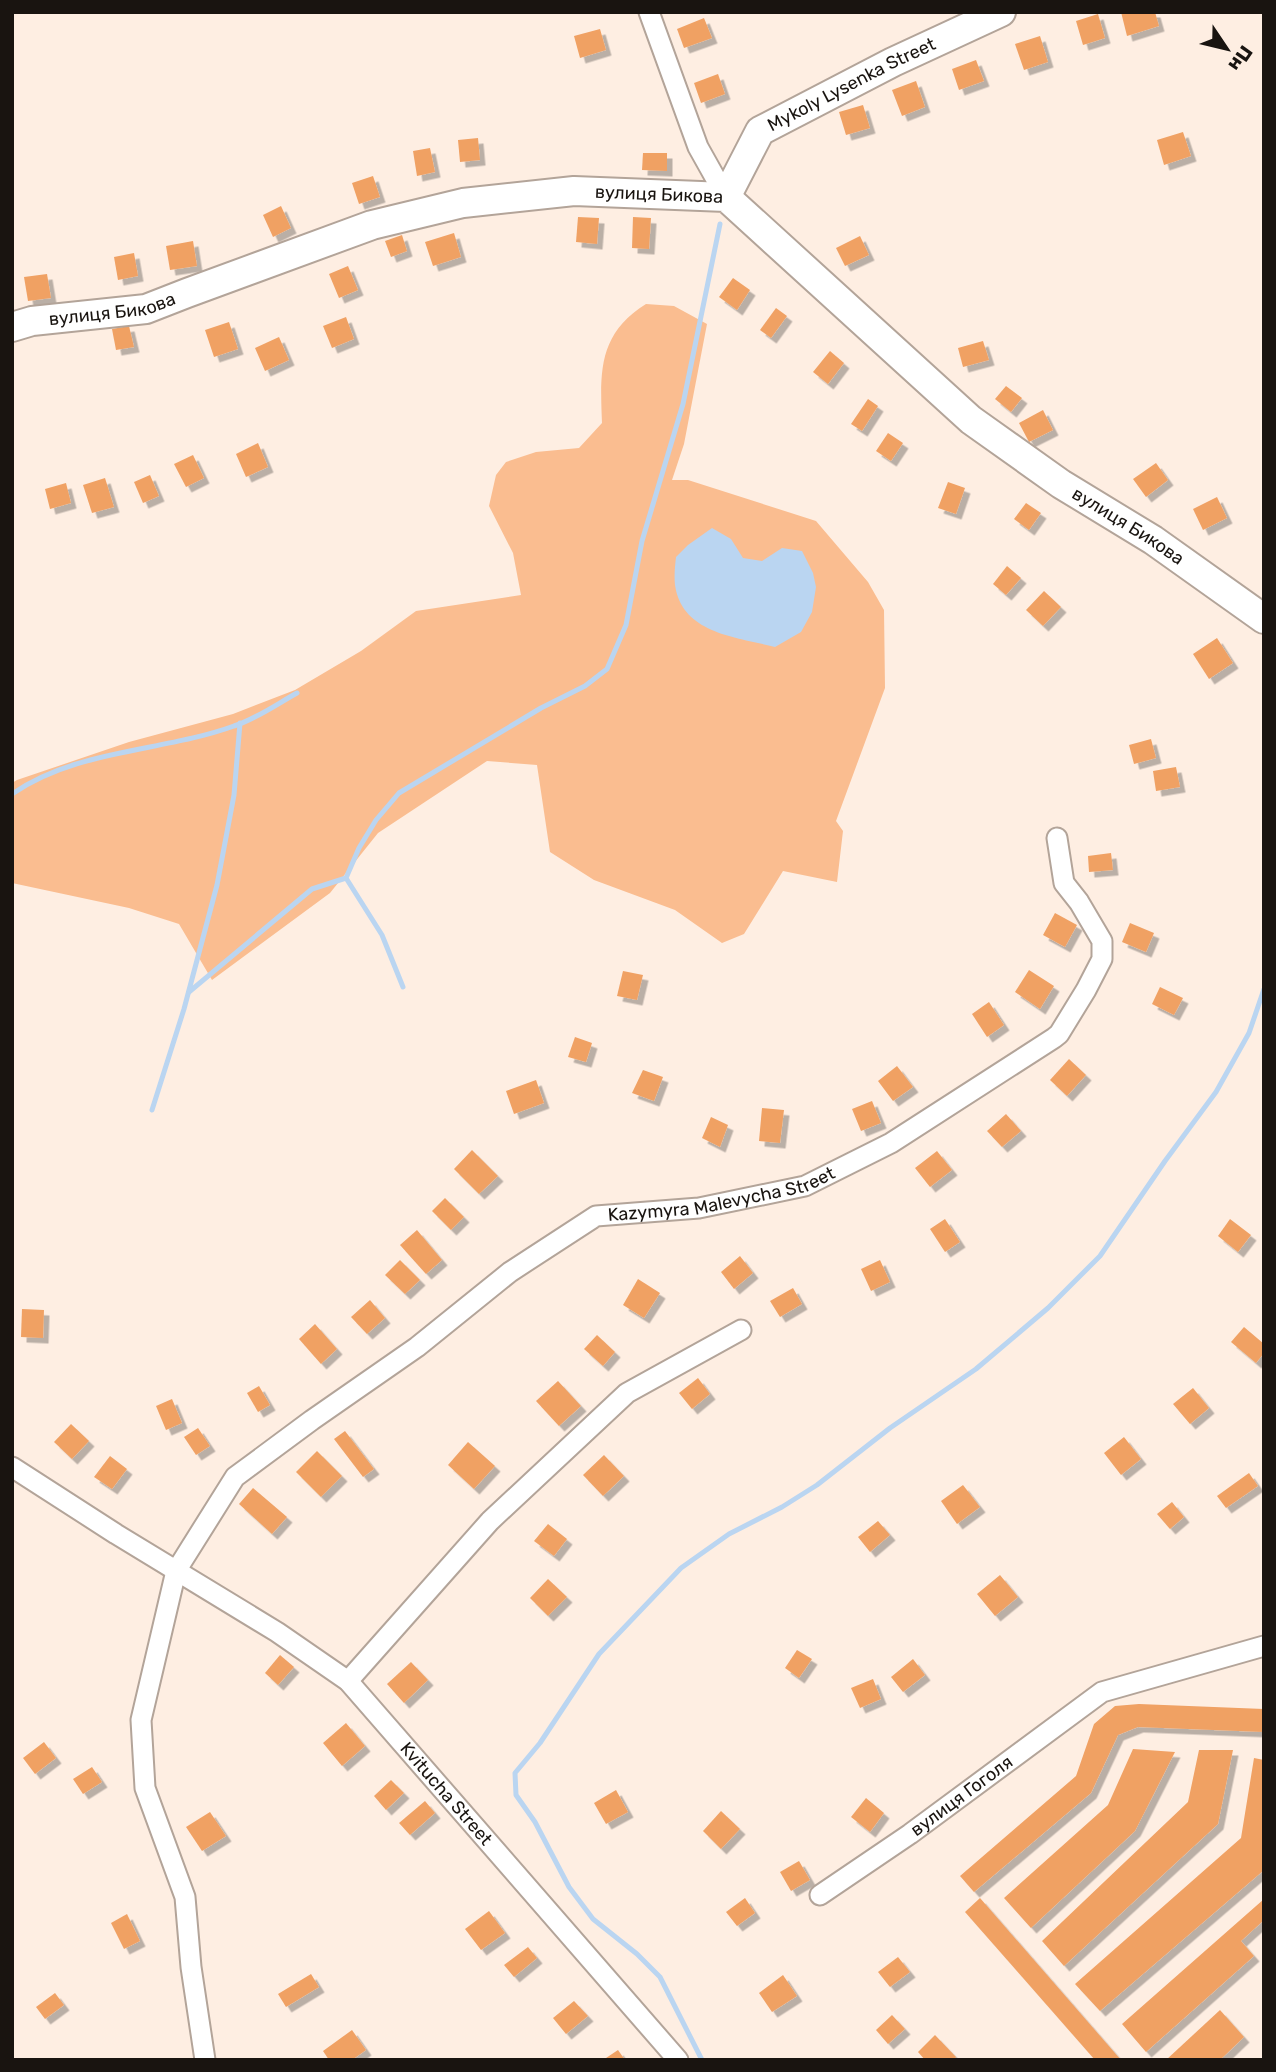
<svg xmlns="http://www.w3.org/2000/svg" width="1276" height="2072" font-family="Rubik,sans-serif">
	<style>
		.green { fill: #fabd90 }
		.water { fill: #bad5f1 }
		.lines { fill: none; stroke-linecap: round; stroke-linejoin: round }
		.stream { stroke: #bad5f1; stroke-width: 5 }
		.building { fill: #f0a164; filter: url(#shadow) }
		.street-casing { stroke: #b3a499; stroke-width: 23 }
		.secondary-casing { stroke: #b3a499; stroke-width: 32 }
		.street { stroke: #fff; stroke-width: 19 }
		.secondary { stroke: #fff; stroke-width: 28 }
		.labels { text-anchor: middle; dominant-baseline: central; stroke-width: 5; stroke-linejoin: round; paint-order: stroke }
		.street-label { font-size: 18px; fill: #191410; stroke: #feeee2 }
	</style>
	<defs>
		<filter id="shadow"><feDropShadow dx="5.5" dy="5.5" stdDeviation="0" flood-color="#0004"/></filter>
	</defs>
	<rect width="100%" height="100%" fill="#feeee2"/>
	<path class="green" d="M646,304L674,306L707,324L684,444L672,480H688L816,521L868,582L884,610L885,688L836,821L843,831L837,882L783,871L744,934L722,943L675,910L594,880L550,852L537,765L487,761L378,833L330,893L212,980L179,924L129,908L12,883V783L17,780L129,742L233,714L295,690L361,651L416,611L521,595L513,553L489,506L496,475L506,462L536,452L579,448L602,423C600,372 598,334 646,304Z"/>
	<path class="water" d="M712,528L731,539L743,558L762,561L782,548L802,551L813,573L816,587L812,612L801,632L775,647C737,637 682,634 675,585C674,576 675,566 676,557L688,545Z"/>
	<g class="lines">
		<g class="stream">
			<path d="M12,794C77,749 162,752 234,726C256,719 277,704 297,693"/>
			<path d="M403,987L382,935L346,878L359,848L376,820L399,793L541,708L585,686L607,669L626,625L642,541L683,404L720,224"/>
			<path d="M189,992L312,889L346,878"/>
			<path d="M152,1110L184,1009L217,885L234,795L240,723"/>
			<path d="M702,2060L660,1977L637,1954L593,1919L569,1887L535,1822L516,1795L515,1773L540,1743L599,1654L681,1568L729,1534L782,1507L817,1485L890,1428L976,1369L1048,1308L1100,1256L1165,1161L1216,1092L1249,1033L1264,989"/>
		</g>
	</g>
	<g class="building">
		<path d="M1121,12H1155L1159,26L1127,36Z"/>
		<path d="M1098,14L1105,38L1083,45L1076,21Z"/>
		<path d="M704,18L712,38L684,48L677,29Z"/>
		<path d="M600,29L606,50L580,58L574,36Z"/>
		<path d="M1040,36L1048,62L1024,70L1015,44Z"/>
		<path d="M976,60L984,81L959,90L952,69Z"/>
		<path d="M718,74L725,94L701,103L694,83Z"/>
		<path d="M916,81L925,107L902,116L892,90Z"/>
		<path d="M863,105L870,128L846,135L839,112Z"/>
		<path d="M1183,132L1191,156L1164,165L1157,140Z"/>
		<path d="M478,138L480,160L460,162L458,140Z"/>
		<path d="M430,148L435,172L417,176L413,151Z"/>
		<path d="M643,153H667V171L642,170Z"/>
		<path d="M373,176L380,197L359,204L352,183Z"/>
		<path d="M281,206L291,228L273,237L263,215Z"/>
		<path d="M578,217L599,218L597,244L576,242Z"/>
		<path d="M633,217L651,218L649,249L632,248Z"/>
		<path d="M454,233L461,257L433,266L425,242Z"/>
		<path d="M402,235L407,251L391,257L385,241Z"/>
		<path d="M860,236L869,255L845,266L836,248Z"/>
		<path d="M193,241L197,266L170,270L166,246Z"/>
		<path d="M134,253L138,276L118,280L114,257Z"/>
		<path d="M348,266L358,290L339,298L329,274Z"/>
		<path d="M47,274L51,298L28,301L24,277Z"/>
		<path d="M733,278L750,290L737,310L719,297Z"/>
		<path d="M776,308L787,316L771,338L760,330Z"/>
		<path d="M346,317L354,339L332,348L323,326Z"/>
		<path d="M229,322L238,349L214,357L205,330Z"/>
		<path d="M129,326L134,347L116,350L112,329Z"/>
		<path d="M279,337L289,360L265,371L255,348Z"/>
		<path d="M983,341L989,360L963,367L958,348Z"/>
		<path d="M830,351L844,363L828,384L813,372Z"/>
		<path d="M1006,386L1022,398L1011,412L995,399Z"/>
		<path d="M868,399L878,406L862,431L851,424Z"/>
		<path d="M1043,410L1053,430L1029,442L1019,423Z"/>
		<path d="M888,433L903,443L891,461L876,451Z"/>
		<path d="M258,443L268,467L246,477L236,454Z"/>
		<path d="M193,455L204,478L186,487L174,464Z"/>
		<path d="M1156,463L1168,480L1146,497L1133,479Z"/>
		<path d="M150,475L159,496L143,503L134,482Z"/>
		<path d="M105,478L114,507L92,513L83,485Z"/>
		<path d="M948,482L965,488L956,514L938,508Z"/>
		<path d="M66,483L71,503L50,509L45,489Z"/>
		<path d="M1217,497L1227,518L1203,530L1193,509Z"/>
		<path d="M1026,503L1041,513L1029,530L1014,519Z"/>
		<path d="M1007,566L1021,578L1006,595L993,584Z"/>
		<path d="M1044,591L1061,607L1043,626L1026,610Z"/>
		<path d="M1217,638L1233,663L1209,679L1193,654Z"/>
		<path d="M1151,739L1156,758L1134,764L1129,745Z"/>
		<path d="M1176,767L1180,787L1156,791L1153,771Z"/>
		<path d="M1111,853L1113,870L1089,872L1088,856Z"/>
		<path d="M1055,913L1077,925L1065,947L1043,935Z"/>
		<path d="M1130,923L1154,933L1146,952L1122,942Z"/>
		<path d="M1029,970L1054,986L1040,1009L1015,992Z"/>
		<path d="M623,971L643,975L637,1000L617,996Z"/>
		<path d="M1160,987L1183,998L1174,1015L1152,1004Z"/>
		<path d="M989,1002L1004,1025L987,1037L972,1014Z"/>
		<path d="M575,1037L592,1043L586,1062L568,1057Z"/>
		<path d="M1069,1059L1086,1075L1067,1096L1050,1080Z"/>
		<path d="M897,1066L913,1087L893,1101L878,1081Z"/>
		<path d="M643,1070L663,1077L654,1101L632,1093Z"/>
		<path d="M536,1080L544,1103L514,1114L506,1091Z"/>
		<path d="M872,1101L881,1123L861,1131L852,1109Z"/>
		<path d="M762,1108L784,1110L780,1143L759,1141Z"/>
		<path d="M1006,1114L1021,1131L1002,1147L987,1131Z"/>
		<path d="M711,1117L728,1125L720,1147L702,1138Z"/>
		<path d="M472,1150L498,1176L479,1194L454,1169Z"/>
		<path d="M937,1151L952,1170L930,1187L915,1168Z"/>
		<path d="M445,1198L464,1217L451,1230L432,1211Z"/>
		<path d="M945,1219L960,1242L945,1252L930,1229Z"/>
		<path d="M1230,1219L1251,1235L1238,1252L1218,1236Z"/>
		<path d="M417,1230L442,1260L426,1274L400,1245Z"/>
		<path d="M740,1256L753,1273L734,1289L721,1272Z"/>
		<path d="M400,1260L420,1280L405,1294L385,1275Z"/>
		<path d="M880,1260L890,1282L871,1291L861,1269Z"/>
		<path d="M638,1279L660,1293L644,1318L623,1305Z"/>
		<path d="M793,1288L802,1304L780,1317L770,1301Z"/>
		<path d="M370,1300L385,1318L367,1334L351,1317Z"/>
		<path d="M22,1309L44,1310L43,1338L21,1337Z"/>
		<path d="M315,1324L337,1349L321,1364L299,1339Z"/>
		<path d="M1244,1327L1264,1344V1353L1256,1363L1231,1342Z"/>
		<path d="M597,1335L615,1352L603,1366L584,1349Z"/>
		<path d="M698,1378L710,1394L692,1409L679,1393Z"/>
		<path d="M558,1381L581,1406L559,1426L536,1401Z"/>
		<path d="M259,1386L270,1405L258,1412L247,1393Z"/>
		<path d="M1193,1388L1209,1408L1190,1424L1173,1404Z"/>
		<path d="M172,1399L182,1423L166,1430L156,1406Z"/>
		<path d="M71,1424L89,1441L72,1459L54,1442Z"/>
		<path d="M198,1428L210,1446L196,1455L184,1437Z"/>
		<path d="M345,1431L374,1469L363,1477L334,1439Z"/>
		<path d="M1124,1437L1141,1459L1121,1475L1104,1453Z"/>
		<path d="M468,1442L495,1466L474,1489L448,1465Z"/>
		<path d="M317,1451L342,1476L321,1497L296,1472Z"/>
		<path d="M604,1455L624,1476L603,1496L583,1475Z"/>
		<path d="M110,1456L127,1469L112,1489L94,1477Z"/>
		<path d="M1249,1473L1258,1486L1226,1508L1217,1496Z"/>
		<path d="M963,1485L980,1507L957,1524L941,1501Z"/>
		<path d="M253,1488L287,1517L272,1534L239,1504Z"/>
		<path d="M1172,1502L1184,1517L1170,1529L1157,1514Z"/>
		<path d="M878,1521L890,1535L870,1552L858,1537Z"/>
		<path d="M548,1524L567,1539L554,1556L534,1541Z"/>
		<path d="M1000,1575L1018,1597L995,1616L977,1594Z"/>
		<path d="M548,1579L567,1597L548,1616L530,1598Z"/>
		<path d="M797,1650L812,1659L799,1678L785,1668Z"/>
		<path d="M280,1655L294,1667L278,1685L265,1673Z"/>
		<path d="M913,1659L925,1675L903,1692L891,1677Z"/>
		<path d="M411,1662L428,1680L404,1703L387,1684Z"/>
		<path d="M873,1679L881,1699L860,1708L851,1688Z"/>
		<path d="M1139,1704L1264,1709V1732L1138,1727L1118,1735L1091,1793L974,1892L960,1876L1076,1776L1094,1724L1115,1706Z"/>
		<path d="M346,1723L365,1746L342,1766L323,1743Z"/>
		<path d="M44,1742L56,1758L35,1774L23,1758Z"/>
		<path d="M1133,1749L1175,1752L1135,1831L1031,1928L1004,1898L1108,1805Z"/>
		<path d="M1199,1750H1233L1218,1824L1064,1966L1042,1941L1188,1802Z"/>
		<path d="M1254,1758L1264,1760V1870L1100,2011L1075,1984L1241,1838Z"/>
		<path d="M92,1767L102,1782L83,1794L73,1779Z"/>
		<path d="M391,1780L404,1793L386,1810L374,1796Z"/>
		<path d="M616,1790L628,1812L606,1824L594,1803Z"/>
		<path d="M866,1798L884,1813L870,1832L851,1817Z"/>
		<path d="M425,1801L435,1813L410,1835L399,1823Z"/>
		<path d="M721,1811L740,1829L721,1849L703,1831Z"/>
		<path d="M210,1812L226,1836L202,1851L186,1827Z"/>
		<path d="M799,1861L810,1880L791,1891L780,1872Z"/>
		<path d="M745,1898L755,1913L737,1926L726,1912Z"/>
		<path d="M980,1898L1121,2060H1095L965,1912Z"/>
		<path d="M1264,1899V1920L1241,1941L1254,1956L1146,2052L1122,2024Z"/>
		<path d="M489,1911L505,1933L481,1950L465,1929Z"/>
		<path d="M127,1914L140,1941L124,1949L111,1923Z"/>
		<path d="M528,1947L537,1958L514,1977L504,1965Z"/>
		<path d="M898,1957L910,1972L890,1987L878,1972Z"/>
		<path d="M311,1974L319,1987L286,2007L278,1994Z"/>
		<path d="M783,1975L797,1996L772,2012L759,1993Z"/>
		<path d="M55,1993L64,2005L45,2019L36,2007Z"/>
		<path d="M574,2001L588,2016L566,2034L553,2018Z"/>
		<path d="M1220,2010L1244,2037L1220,2060H1166Z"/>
		<path d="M892,2015L905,2029L888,2044L876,2030Z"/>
		<path d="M352,2030L366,2050L352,2060H329L323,2051Z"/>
		<path d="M935,2035L956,2057L954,2060H925L918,2052Z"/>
		<path d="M618,2050L625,2060H603Z"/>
	</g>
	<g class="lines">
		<defs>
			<g id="street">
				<path d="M649,12L698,147L726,197"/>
				<path id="s1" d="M12,1467L116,1534L277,1632L348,1681L678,2060"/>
				<path d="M348,1681L490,1521L627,1393L741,1330"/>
				<path id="s2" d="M820,1895L910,1834L1102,1692L1264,1646"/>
				<path id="s3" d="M205,2060L191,1967L185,1897L145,1788L141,1720L176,1571L235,1477L312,1420L417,1347L510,1272L596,1216L699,1208L805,1186L891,1143L1054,1038L1059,1034L1086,990L1102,959V941L1079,902L1064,883L1057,838"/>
			</g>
			<g id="secondary">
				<path id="s4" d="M726,197L760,131L893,62L1001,12"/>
				<path id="s5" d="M12,327L32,321L146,309L187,293L372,225L463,203L574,191L726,197L971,420L1061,484L1153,540L1264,619"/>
			</g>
		</defs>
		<use href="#street" class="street-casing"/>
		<use href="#secondary" class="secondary-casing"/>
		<use href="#street" class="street"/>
		<use href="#secondary" class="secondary"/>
	</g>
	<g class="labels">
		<g class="street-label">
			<text stroke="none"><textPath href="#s4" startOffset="177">Mykoly Lysenka Street</textPath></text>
			<text stroke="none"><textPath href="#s5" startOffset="667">вулиця Бикова</textPath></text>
			<text stroke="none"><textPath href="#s5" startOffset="102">вулиця Бикова</textPath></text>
			<text stroke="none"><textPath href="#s5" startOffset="1255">вулиця Бикова</textPath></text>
			<text stroke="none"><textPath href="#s3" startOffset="1186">Kazymyra Malevycha Street</textPath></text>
			<text stroke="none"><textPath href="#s1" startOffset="548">Kvitucha Street</textPath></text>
			<text stroke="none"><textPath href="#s2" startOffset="173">вулиця Гоголя</textPath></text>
		</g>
	</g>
	<rect width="1276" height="2072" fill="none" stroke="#191410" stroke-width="28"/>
	<g transform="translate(1227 49) rotate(125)" stroke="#feeee2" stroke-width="5" paint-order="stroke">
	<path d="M0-5L12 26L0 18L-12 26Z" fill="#191410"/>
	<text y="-10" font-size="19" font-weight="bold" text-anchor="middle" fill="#191410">Пн</text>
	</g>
</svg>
